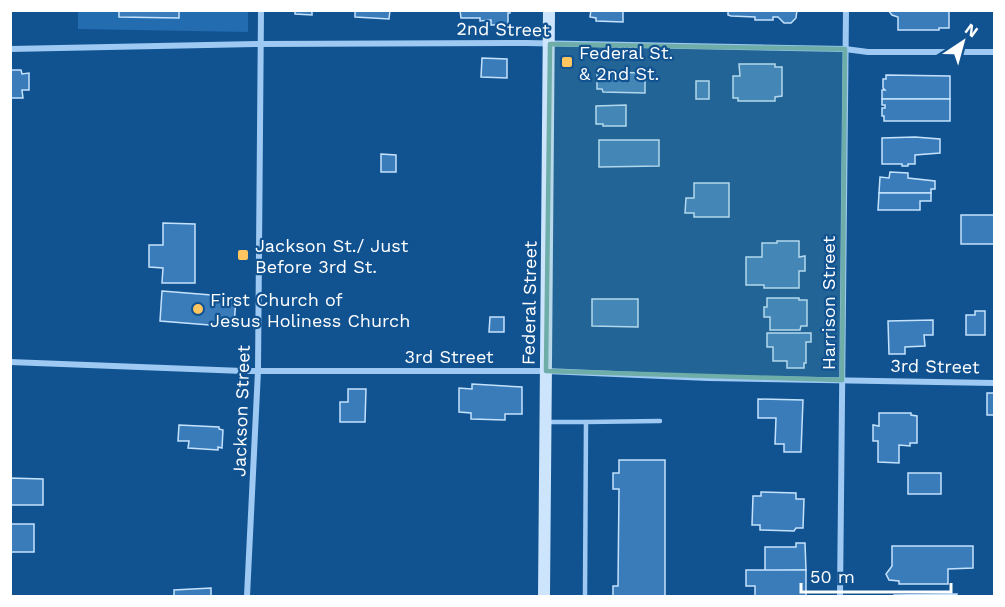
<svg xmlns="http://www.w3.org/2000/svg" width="1005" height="607" font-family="'Work Sans',sans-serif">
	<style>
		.green { fill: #236cb0 }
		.building { fill: #3a7cb9; stroke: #c4e2fd; stroke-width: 1.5 }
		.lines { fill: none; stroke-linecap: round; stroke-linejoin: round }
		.lane { stroke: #9dc9f2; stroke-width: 4.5 }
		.street { stroke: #9dc9f2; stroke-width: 6 }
		.secondary { stroke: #cce4fc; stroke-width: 12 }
		.marked { fill: #6fada8; fill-opacity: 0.2; stroke: #6fada8; stroke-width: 4.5; stroke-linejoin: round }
		.poi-dot { fill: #ffc55e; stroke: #115291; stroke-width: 2 }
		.labels { text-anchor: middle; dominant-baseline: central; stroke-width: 4.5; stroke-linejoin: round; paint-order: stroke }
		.street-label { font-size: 18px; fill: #fff; stroke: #115291 }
		.poi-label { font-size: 18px; fill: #fff; stroke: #115291; text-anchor: start }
	</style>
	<rect width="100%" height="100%" fill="#115291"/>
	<path class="green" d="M78,11H248V32L78,29Z"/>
	<g class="building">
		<path d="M119,10H179V18L119,17Z"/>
		<path d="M295,10H322L312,11V15L295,14Z"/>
		<path d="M355,10H390L389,19L355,17Z"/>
		<path d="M460,10H510V13H508V25H491V20L480,21V18H461Z"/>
		<path d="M591,10H623V22L596,21V18L590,17Z"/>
		<path d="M728,10H797L796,18L791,23H784L778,17H773V20H755V17L731,16L728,15Z"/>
		<path d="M888,10H949V28H939V30H898V17L892,15Z"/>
		<path d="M482,58L507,59V78L481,77Z"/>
		<path d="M739,64H775V67H782V96L775,97V101H738V98H733V76H740Z"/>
		<path d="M10,70H21L22,74L29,73V90H22L23,98H10Z"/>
		<path d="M603,72L645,73V93L603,92L602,89H597V73Z"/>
		<path d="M886,75L950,76V99H882V90H885L883,88V79H886Z"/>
		<rect x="696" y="81" width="13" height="18"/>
		<path d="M882,99H950V121H884V116H882V108H885V105H882Z"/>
		<path d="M626,105V126H603V124H596V106Z"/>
		<path d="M915,137L940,139V153L915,155V164H908V166H902V164H882V138Z"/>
		<path d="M599,140H659V166L599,167Z"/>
		<path d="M381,154L396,155V172H381Z"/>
		<path d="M890,172L908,173V178L935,181V189H931V193H879L880,177L889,178Z"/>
		<path d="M694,183H729V217H694V213H685L686,198H694Z"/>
		<path d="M879,193H931V201H920V210H878Z"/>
		<rect x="961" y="215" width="33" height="29"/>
		<path d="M163,223L195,224V283H162L163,268L149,267V245H163Z"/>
		<path d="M777,241H799V257L805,256V271H799V288H764V285H746V257H762V243H777Z"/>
		<path d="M162,291L236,297L234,327L160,321Z"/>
		<path d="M767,298H799V300H807V326H801L800,330H770V317H764V307H767Z"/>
		<path d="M592,299H638V327L592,326Z"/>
		<path d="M975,311H985V335H966V315H975Z"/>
		<path d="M490,317H504V332H489Z"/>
		<path d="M933,320V335H924L925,346L905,347V354H889L888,321Z"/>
		<path d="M767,333H811V342H806V363H804V368H787V361H773V347H767Z"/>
		<path d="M472,384L522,387V414H505V420L471,419V413L459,412V388L472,389Z"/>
		<path d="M348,389H366L365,422H340V402H348Z"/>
		<rect x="987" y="393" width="7" height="22"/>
		<path d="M758,399L803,400L801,452H784V444H775L776,418H758Z"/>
		<path d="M879,413H911V415L917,416V443H910V446L899,445V463L878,462V441H873V425L879,426Z"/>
		<path d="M179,425L219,427V429L223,430L222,448L218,447V450L188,448L189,441H178Z"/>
		<path d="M619,460H665V596H613V586H618L619,489H613V473H619Z"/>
		<rect x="908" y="473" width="33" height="21"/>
		<path d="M10,478L43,479V505H10Z"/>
		<path d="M761,492L796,493V499H804L803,528H796L794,531L760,530V525H752L753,496H761Z"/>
		<rect x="10" y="524" width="24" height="28"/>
		<path d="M796,543H805L806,570L765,571V547H796Z"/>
		<path d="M892,546H973V568L948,569V584H899V581L889,580L886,574L892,566Z"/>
		<path d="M746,570H806V596H755V586H746Z"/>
		<path d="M211,588V596H174V590Z"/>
		<path d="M957,594V596H894V595Z"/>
	</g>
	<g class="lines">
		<g class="lane">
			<path d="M547,422H586L585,596"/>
			<path d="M586,422L660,421"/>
		</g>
		<g class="street">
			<path d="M10,49L260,44L526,43L845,49L868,52H994"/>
			<path d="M10,362L243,371H546L708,378L994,383"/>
			<path d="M247,596L258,371L261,10"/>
			<path d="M840,596L846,10"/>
		</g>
		<path class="secondary" d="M544,596L549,10"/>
	</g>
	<path class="marked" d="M550,44L845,49L842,380L546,371Z"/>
	<g class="poi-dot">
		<rect x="561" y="56" width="12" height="12" rx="3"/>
		<rect x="237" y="249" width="12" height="12" rx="3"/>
		<circle cx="198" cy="309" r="6"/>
	</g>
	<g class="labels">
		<g class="street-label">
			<text transform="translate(503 29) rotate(1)">2nd Street</text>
			<text transform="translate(529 303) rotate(-89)">Federal Street</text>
			<text transform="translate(828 303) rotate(-90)">Harrison Street</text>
			<text x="449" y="356">3rd Street</text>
			<text transform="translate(935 366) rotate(1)">3rd Street</text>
			<text transform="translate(241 411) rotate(-88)">Jackson Street</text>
		</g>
		<g class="poi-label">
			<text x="579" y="52">Federal St.<tspan x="579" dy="21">&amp; 2nd St.</tspan></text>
			<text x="255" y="245">Jackson St./ Just<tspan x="255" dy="21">Before 3rd St.</tspan></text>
			<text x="210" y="299">First Church of<tspan x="210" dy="21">Jesus Holiness Church</tspan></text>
		</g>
	</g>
	<rect width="1005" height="607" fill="none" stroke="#ffffff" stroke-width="24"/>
	<g transform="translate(963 42) rotate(36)" stroke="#115291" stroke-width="4.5" paint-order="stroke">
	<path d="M0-4.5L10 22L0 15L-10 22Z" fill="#ffffff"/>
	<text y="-9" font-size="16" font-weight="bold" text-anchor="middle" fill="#ffffff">N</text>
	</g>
	<path d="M801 583v9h150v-9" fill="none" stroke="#ffffff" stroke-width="3"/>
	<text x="810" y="583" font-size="18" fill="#ffffff" stroke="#115291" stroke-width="4.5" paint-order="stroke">50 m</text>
</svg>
